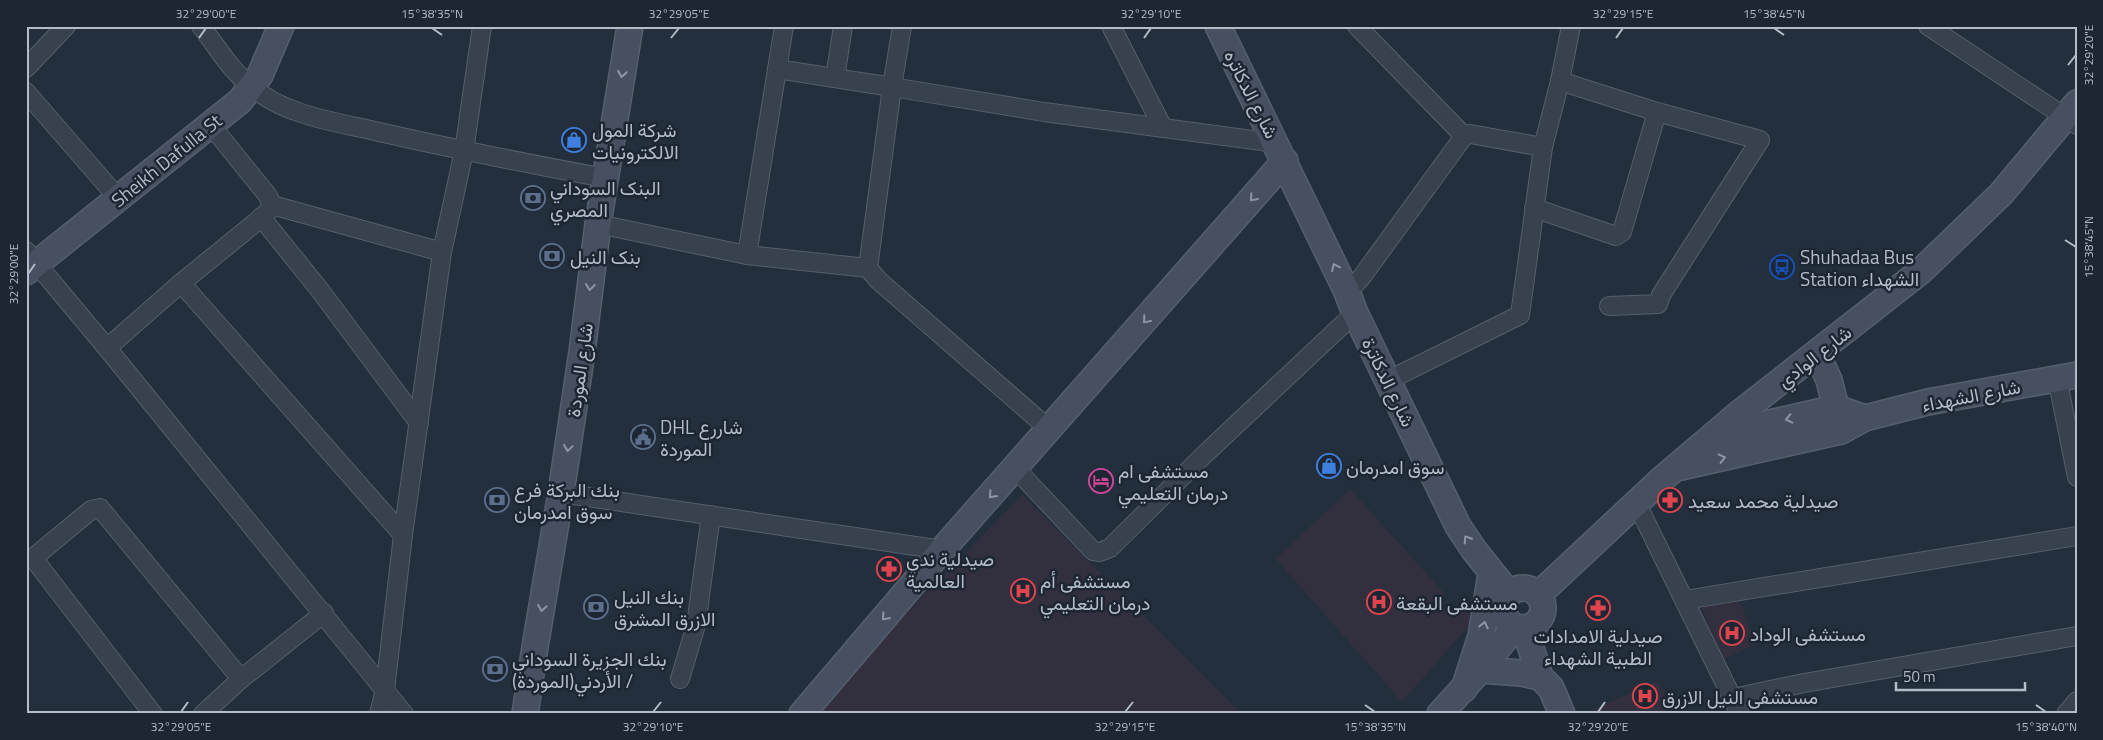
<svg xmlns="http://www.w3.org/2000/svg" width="2103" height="740" font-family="'Titillium Web',Vazirmatn,sans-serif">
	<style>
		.medical { fill: #32303f }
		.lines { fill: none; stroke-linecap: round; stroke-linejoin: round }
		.street-casing { stroke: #565f6c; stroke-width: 20 }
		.secondary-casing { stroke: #565f6c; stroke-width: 28 }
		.street { stroke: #38414e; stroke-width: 18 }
		.secondary { stroke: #465061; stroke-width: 25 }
		.oneway { stroke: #8e96a5 }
		.ticks { fill: none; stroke: #b4bcc9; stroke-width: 2 }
		.labels { text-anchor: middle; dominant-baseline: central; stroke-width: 5; stroke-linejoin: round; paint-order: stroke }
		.street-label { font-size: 19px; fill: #b4bcc9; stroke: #1d2633 }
		.poi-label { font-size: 19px; fill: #b4bcc9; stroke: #1d2633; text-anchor: start }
		.neatline { fill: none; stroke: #b4bcc9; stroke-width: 2 }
		.ticks-label { font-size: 12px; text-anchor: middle; fill: #b4bcc9 }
	</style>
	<rect width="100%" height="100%" fill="#242f3e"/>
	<g class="medical">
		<path d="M1350,489L1444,593V610L1468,612L1473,621L1402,702L1276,559Z"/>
		<path d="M1022,495L1241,714H811L835,687Z"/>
		<path d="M1738,596L1756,644L1722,660L1701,604Z"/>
		<path d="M1658,681L1674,714H1592L1590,711Z"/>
	</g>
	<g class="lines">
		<defs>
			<g id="street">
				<path d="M201,26C217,47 231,71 252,87C286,116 337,122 379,132C454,149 530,164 605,178"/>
				<path d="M1111,26L1163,128"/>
				<path d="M1357,26L1464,136"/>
				<path d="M1928,26L2077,125"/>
				<path d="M26,68L66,26"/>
				<path d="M777,69L892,87L902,26"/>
				<path d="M835,78L843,26"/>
				<path d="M1560,81L1657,112L1760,140L1661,295L1658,304L1609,306"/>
				<path d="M26,92L118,198"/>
				<path d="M210,124L268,196L272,205"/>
				<path d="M1534,208L1616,236L1622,232L1657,112"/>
				<path d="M261,217L319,289L419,423"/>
				<path d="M598,224L747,255L868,268"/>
				<path d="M26,251L107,348L404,714"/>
				<path d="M747,255L784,26"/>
				<path d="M181,283L403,535"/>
				<path d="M1347,292L1361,278L1464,136L1470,134L1543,147"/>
				<path d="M107,348L181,283L266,214L272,205L442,252"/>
				<path d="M2057,378L2077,477"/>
				<path d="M1389,380L1520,315L1543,147L1560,81L1571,26"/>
				<path d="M1050,430L878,280L868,268L892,87L1044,112L1276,143"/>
				<path d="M1015,468L1093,551L1100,552L1110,548L1206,453L1355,313"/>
				<path d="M561,493L942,550"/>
				<path d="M1636,502L1740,714"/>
				<path d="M1685,600L2077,536"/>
				<path d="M680,679L696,625L711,515"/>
				<path d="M1733,698L1804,683L2077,636"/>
				<path d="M153,714L33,558L91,510L100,508L241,679"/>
				<path d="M203,714L241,679L324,613"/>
				<path d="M379,714L385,690L403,535L442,252L464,151L482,26"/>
				<path d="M2066,714L2077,701"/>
			</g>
			<g id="secondary">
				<path d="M1218,26L1347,292L1355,313L1458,526L1474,550L1509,594"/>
				<path d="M26,272L240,101L260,75L281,26"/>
				<path d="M1817,354L1829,380L1836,408"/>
				<path d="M1717,435L1836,408L1865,418"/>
				<path d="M1681,467L1841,431L1865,418L1928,402L2077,375"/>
				<circle cx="1523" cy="608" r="20"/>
				<path d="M1538,595L1661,480L1741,412L1921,271L2001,194L2077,103"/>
				<path d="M1525,629L1540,677L1551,688L1562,714"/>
				<path d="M1480,670L1521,673L1540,677"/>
				<path d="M1464,689L1481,636L1490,580"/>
				<path d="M525,714L535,647L561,493L582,352L598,224L630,26"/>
				<path d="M802,714L942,550L1285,161"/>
				<path d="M1440,714L1480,670L1515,627"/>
			</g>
		</defs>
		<use href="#street" class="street-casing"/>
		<use href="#secondary" class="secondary-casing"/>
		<use href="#street" class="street"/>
		<use href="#secondary" class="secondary"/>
	</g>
	<defs><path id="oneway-chevron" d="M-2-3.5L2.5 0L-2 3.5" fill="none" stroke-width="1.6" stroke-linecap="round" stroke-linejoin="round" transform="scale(1.25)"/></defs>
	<g class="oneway">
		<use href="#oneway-chevron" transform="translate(622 74) rotate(99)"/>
		<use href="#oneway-chevron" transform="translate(1253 198) rotate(131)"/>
		<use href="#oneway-chevron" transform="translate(1335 267) rotate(-116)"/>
		<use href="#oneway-chevron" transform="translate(590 287) rotate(97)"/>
		<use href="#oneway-chevron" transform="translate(1146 320) rotate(131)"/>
		<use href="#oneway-chevron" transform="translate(1789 419) rotate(167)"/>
		<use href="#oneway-chevron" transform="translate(568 448) rotate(98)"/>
		<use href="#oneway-chevron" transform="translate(1722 458) rotate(-13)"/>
		<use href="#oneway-chevron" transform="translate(992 495) rotate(132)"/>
		<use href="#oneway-chevron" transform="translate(1467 539) rotate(-123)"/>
		<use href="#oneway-chevron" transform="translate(542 608) rotate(100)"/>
		<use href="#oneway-chevron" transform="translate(885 617) rotate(131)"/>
		<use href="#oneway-chevron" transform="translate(1484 625) rotate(-78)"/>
	</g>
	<path class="ticks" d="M432,28L442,35M1774,28L1784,35M199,38L206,28M671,38L679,28M1144,38L1151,28M1616,38L1623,28M2068,65L2076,55M2065,240L2076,247M28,274L35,264M1365,705L1375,712M2036,705L2046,712M181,712L188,702M653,712L661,702M1125,712L1133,702M1598,712L1605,702"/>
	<defs>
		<symbol id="shop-ring" viewBox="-11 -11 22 22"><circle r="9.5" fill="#1d2633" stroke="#3f7fe0" stroke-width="1.5"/><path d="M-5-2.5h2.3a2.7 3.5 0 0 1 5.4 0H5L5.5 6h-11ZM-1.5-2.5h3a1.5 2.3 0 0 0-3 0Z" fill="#3f7fe0"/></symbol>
		<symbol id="bank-ring" viewBox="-11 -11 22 22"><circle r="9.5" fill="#1d2633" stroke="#5c6f8a" stroke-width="1.5"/><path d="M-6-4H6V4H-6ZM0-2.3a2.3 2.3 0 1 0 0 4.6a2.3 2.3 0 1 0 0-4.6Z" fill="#5c6f8a"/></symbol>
		<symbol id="bus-ring" viewBox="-11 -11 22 22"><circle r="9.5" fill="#1d2633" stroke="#1a4fb4" stroke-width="1.5"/><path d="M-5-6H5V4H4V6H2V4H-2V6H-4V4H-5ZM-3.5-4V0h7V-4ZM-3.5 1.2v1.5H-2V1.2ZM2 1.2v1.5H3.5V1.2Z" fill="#1a4fb4"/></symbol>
		<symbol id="civic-ring" viewBox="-11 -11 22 22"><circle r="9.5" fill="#1d2633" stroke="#5c6f8a" stroke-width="1.5"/><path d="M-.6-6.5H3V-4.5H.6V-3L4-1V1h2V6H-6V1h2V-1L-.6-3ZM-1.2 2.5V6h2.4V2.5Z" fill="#5c6f8a"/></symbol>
		<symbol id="hotel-ring" viewBox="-11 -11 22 22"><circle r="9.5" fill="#1d2633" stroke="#d1479c" stroke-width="1.5"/><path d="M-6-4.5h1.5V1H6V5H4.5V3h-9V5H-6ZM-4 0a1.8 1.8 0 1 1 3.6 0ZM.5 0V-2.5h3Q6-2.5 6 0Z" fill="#d1479c"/></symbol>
		<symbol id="pharmacy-ring" viewBox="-11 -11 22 22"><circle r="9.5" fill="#1d2633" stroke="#e0444e" stroke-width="1.5"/><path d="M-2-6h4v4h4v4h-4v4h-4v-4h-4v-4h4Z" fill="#e0444e"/></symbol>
		<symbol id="hospital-ring" viewBox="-11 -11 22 22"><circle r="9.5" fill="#1d2633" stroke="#e0444e" stroke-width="1.5"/><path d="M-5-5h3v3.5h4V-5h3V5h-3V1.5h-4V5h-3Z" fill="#e0444e"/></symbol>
	</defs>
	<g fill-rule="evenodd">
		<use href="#shop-ring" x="560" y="126" width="28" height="28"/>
		<use href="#bank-ring" x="519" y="184" width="28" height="28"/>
		<use href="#bank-ring" x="538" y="242" width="28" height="28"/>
		<use href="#bus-ring" x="1768" y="253" width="28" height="28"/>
		<use href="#civic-ring" x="629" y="423" width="28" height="28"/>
		<use href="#shop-ring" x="1315" y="452" width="28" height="28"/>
		<use href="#hotel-ring" x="1087" y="467" width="28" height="28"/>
		<use href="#bank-ring" x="483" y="486" width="28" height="28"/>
		<use href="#pharmacy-ring" x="1656" y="486" width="28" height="28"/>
		<use href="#pharmacy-ring" x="875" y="555" width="28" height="28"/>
		<use href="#hospital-ring" x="1009" y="577" width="28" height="28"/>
		<use href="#hospital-ring" x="1365" y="588" width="28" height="28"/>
		<use href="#bank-ring" x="582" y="593" width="28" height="28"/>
		<use href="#pharmacy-ring" x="1584" y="594" width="28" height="28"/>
		<use href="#hospital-ring" x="1718" y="619" width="28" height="28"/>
		<use href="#bank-ring" x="481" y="655" width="28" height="28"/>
		<use href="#hospital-ring" x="1631" y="682" width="28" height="28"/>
	</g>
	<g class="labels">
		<g class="street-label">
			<text transform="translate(1252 94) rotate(63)">شارع الدكاتره</text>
			<text transform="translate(166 160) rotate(-39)">Sheikh Dafulla St</text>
			<text transform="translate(1814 356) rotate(-38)">شارع الوادي</text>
			<text transform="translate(579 370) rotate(-82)">شارع الموردة</text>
			<text transform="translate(1389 382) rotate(64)">شارع الدكاترة</text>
			<text transform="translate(1971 395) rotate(-11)">شارع الشهداء</text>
		</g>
		<g class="poi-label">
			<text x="592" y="129">شركة المول<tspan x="592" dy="22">الالكترونيات</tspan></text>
			<text x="550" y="187">البنک السوداني<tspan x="550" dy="22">المصري</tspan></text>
			<text x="570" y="256">بنک النيل</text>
			<text x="1800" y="256">Shuhadaa Bus<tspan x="1800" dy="22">Station الشهداء</tspan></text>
			<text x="660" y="426">DHL شاررع<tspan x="660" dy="22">الموردة</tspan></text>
			<text x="1346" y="466">سوق امدرمان</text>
			<text x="1118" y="470">مستشفى ام<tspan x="1118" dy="22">درمان التعليمي</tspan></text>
			<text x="514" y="489">بنك البركة فرع<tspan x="514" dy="22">سوق امدرمان</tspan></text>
			<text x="1688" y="500">صيدلية محمد سعيد</text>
			<text x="906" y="558">صيدلية ندي<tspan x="906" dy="22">العالمية</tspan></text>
			<text x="1040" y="580">مستشفى أم<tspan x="1040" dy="22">درمان التعليمي</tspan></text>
			<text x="614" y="596">بنك النيل<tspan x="614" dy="22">الازرق المشرق</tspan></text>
			<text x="1396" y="602">مستشفى البقعة</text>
			<text x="1750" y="633">مستشفى الوداد</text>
			<text x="1598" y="635" text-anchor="middle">صيدلية الامدادات<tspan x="1598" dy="22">الطبية الشهداء</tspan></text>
			<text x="512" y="658">بنك الجزيرة السوداني<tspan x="512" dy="22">الأردني(الموردة) /</tspan></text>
			<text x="1662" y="696">مستشفى النيل الازرق</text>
		</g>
	</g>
	<rect width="2103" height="740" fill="none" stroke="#1d2633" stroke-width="55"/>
	<path d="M1896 682v8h129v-8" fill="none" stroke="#b4bcc9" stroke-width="2.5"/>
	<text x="1903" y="682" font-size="15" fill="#b4bcc9" stroke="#1d2633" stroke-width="4" paint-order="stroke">50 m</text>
	<rect x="28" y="28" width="2048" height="684" class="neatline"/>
	<g class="ticks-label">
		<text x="206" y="18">32°29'00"E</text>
		<text x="432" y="18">15°38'35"N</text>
		<text x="679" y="18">32°29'05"E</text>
		<text x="1151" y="18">32°29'10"E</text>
		<text x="1623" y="18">32°29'15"E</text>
		<text x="1774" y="18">15°38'45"N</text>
		<text transform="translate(2089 55) rotate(-90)" y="4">32°29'20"E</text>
		<text transform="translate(2089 247) rotate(-90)" y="4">15°38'45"N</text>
		<text transform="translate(14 274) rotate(-90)" y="4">32°29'00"E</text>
		<text x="181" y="731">32°29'05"E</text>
		<text x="653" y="731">32°29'10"E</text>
		<text x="1125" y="731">32°29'15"E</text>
		<text x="1375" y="731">15°38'35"N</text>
		<text x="1598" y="731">32°29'20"E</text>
		<text x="2046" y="731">15°38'40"N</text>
	</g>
</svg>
